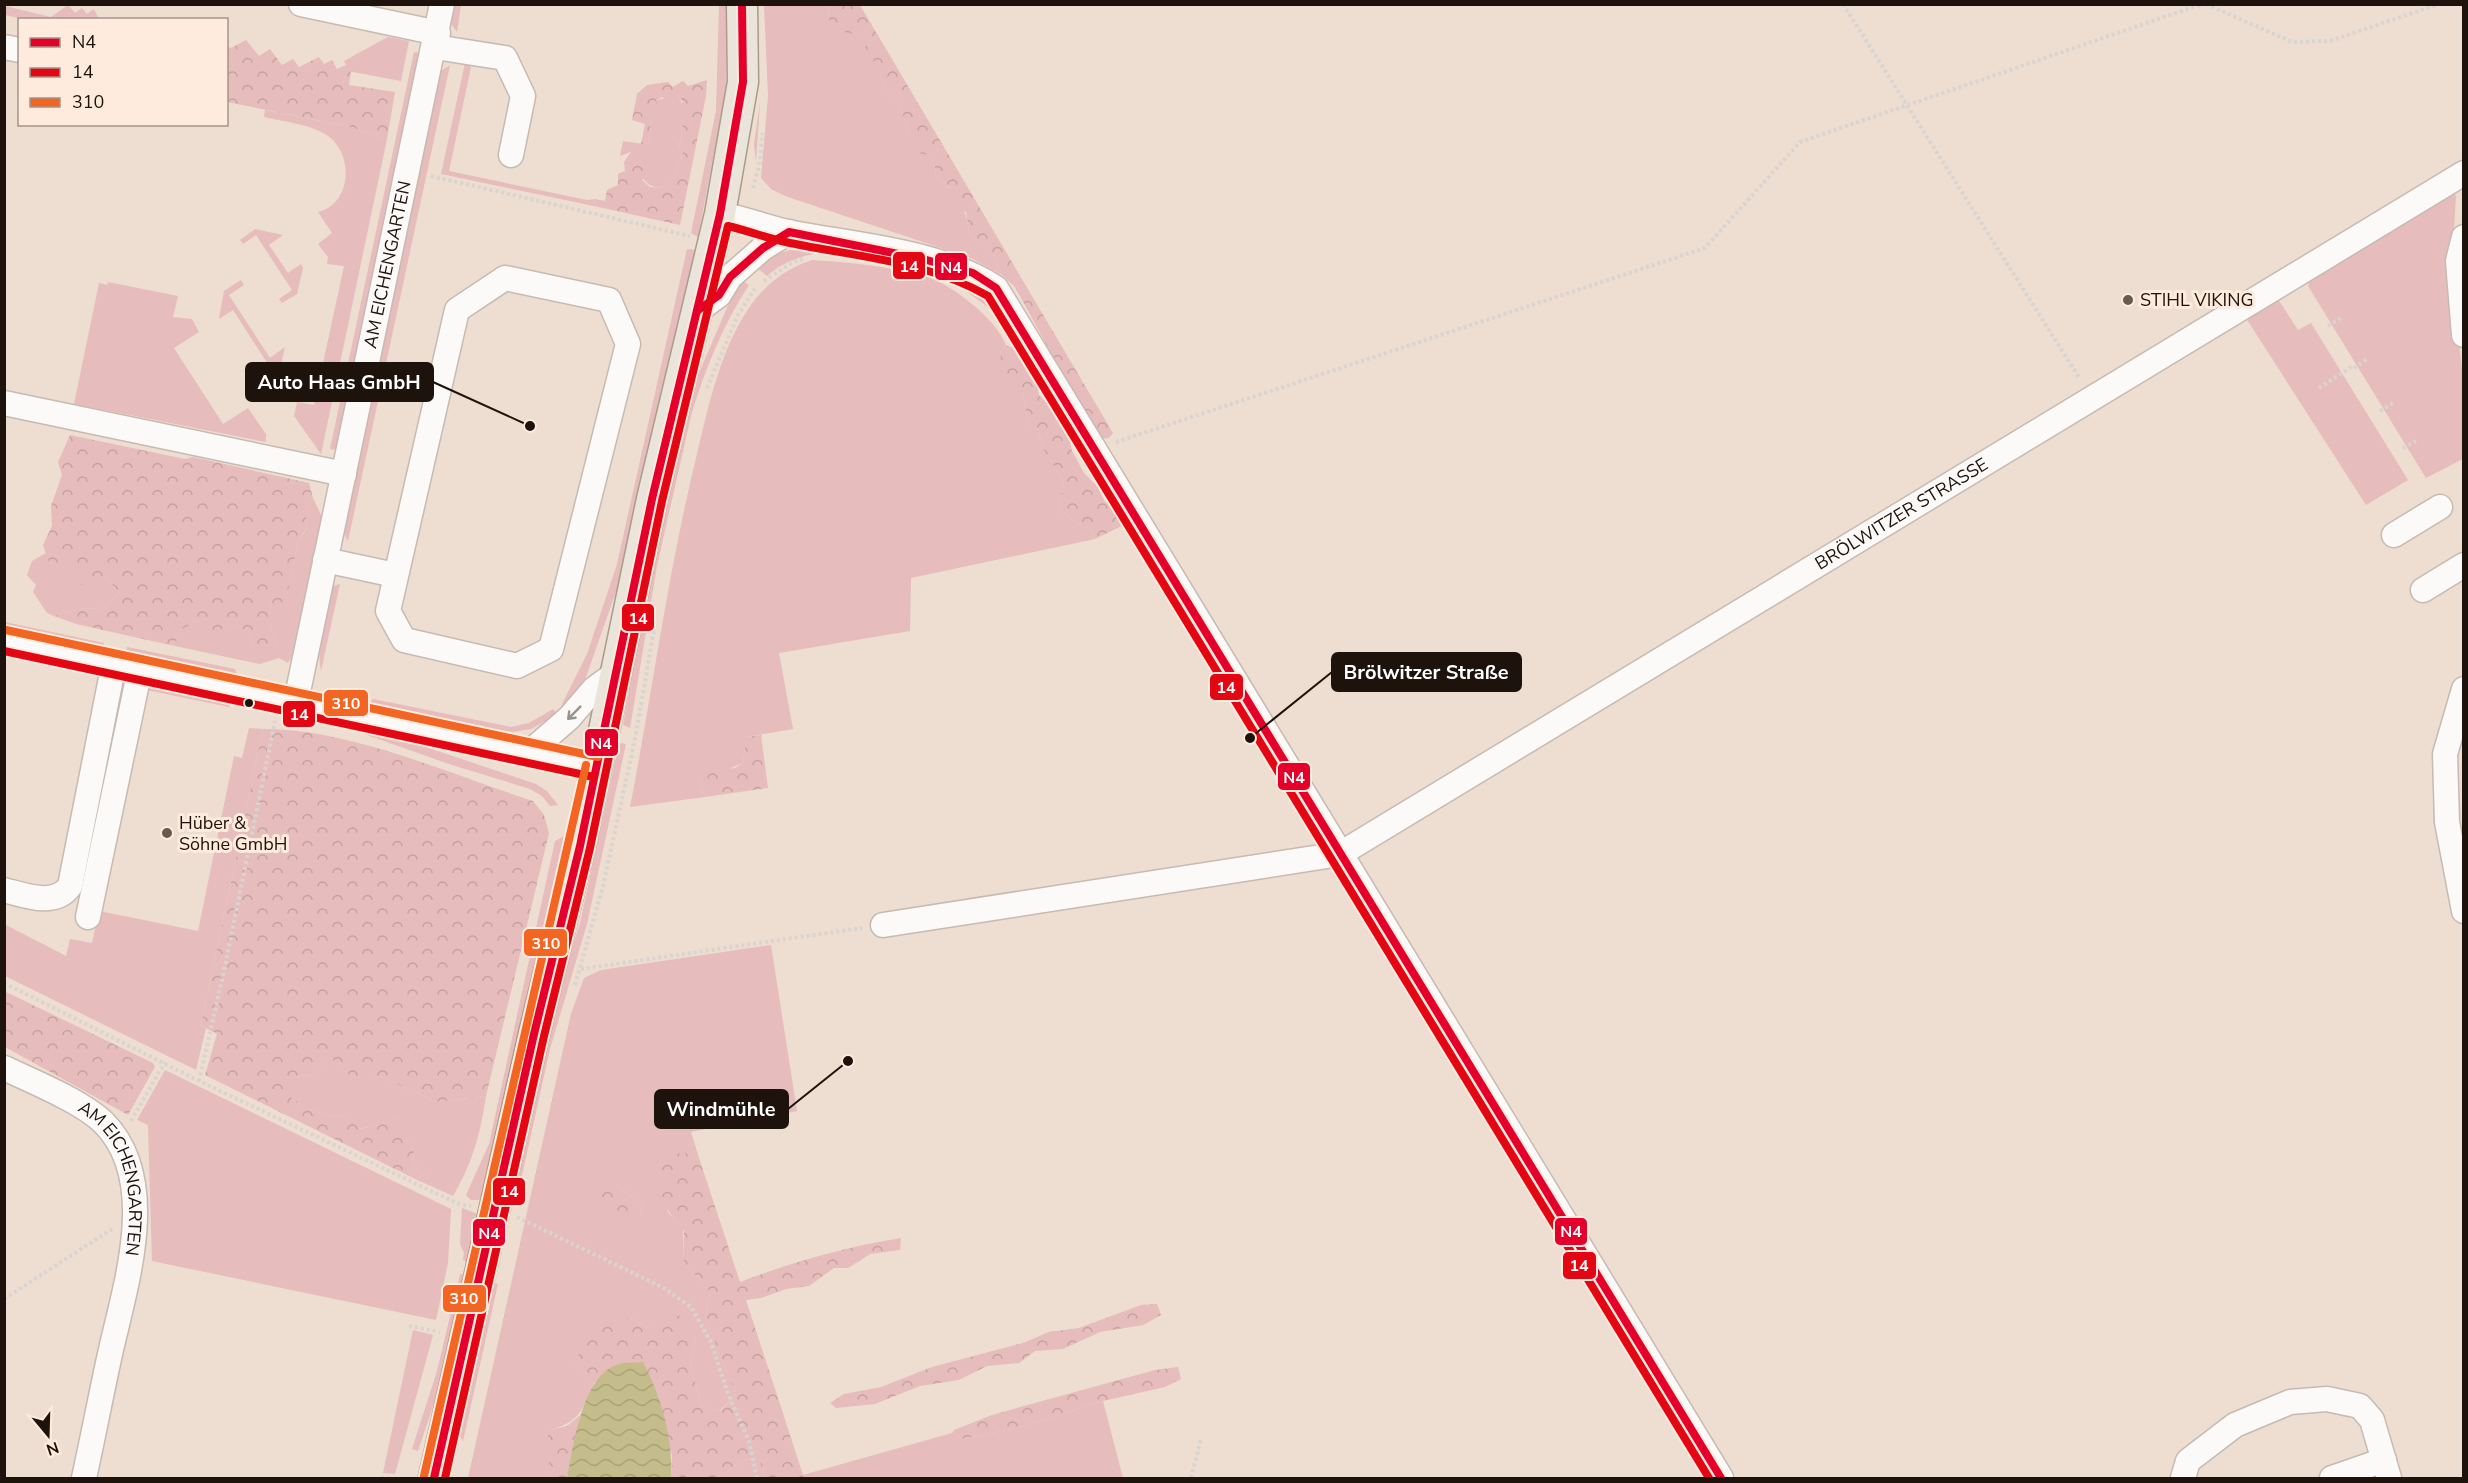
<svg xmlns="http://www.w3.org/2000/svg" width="2468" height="1483" font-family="'Nunito Sans',sans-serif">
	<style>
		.green { fill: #e6bcbc; fill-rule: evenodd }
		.forest { fill: url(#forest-crowns) }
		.water { fill: url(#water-waves) }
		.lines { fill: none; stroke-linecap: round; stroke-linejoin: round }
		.minor-casing { stroke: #c7bab0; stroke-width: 27 }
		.major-casing { stroke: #aa9c88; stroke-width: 33 }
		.path { stroke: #dad4d0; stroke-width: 4; stroke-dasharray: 3 3; stroke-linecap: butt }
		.minor { stroke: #fcfaf8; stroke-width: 24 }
		.major { stroke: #eae4da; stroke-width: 30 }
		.bus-1-casing { stroke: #feebde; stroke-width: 12 }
		.bus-2-casing { stroke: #feebde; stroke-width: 12 }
		.bus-3-casing { stroke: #feebde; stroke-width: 12 }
		.bus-1 { stroke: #e4002b; stroke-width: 8 }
		.bus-2 { stroke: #e30613; stroke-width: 8 }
		.bus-3 { stroke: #f26522; stroke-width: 8 }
		.oneway { stroke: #98928e }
		.poi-dot { fill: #675a51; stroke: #feebde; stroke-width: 2 }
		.bus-dot { fill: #1e130c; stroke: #feebde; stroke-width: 2 }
		.labels { text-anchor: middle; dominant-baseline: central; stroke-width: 6; stroke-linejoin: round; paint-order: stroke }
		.street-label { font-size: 18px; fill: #1e130c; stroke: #feebde }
		.poi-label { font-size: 18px; fill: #1e130c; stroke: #feebde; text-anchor: start }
		.leader { fill: none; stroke: #1e130c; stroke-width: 2 }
		.callout-dot { fill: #1e130c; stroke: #feebde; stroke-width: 2 }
		.callout { fill: #1e130c; stroke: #1e130c; stroke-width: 2 }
		.callout-label { font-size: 20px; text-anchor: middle; font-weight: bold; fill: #fff }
		.line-badge { stroke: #feebde; stroke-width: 2 }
		.badge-label { font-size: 16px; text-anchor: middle; font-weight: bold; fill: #fff }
	</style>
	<defs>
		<pattern id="forest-crowns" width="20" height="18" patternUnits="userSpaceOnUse" patternTransform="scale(1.5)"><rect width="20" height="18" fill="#e6bcbc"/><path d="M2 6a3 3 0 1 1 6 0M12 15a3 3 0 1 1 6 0" fill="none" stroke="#c5a1a0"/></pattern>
		<pattern id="water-waves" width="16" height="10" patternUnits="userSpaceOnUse" patternTransform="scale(1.5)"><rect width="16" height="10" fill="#c4bd8b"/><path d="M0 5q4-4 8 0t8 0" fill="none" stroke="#a8a277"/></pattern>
	</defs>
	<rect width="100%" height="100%" fill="#eeddd1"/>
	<g class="green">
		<path d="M68,5L75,13L82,8L87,14L94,9L99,19L27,20L5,15V6L51,17Z"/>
		<path d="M454,5H461L457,32L451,24Z"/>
		<path d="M719,5H727L726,89L698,237L691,233L716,111Z"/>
		<path d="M764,5H828L829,24L861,32L868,37L885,88L900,103L908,133L933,156L936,176C957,193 966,206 969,232L993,254L1002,275L971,258L785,196L771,189L761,178L768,96Z"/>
		<path d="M388,37L409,41L401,81L337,69L346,65L344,61Z"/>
		<path d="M414,52L422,53L337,450L330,449Z"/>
		<path d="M465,63L471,67L449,171L587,200L595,199L594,206L441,174Z"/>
		<path d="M450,65L348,541L343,532L441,71Z"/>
		<path d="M678,95C688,110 682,130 679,147L683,153L674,177L661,188C639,186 641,169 631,152L620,156L623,141L649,145L651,119L656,100Z"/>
		<path d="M760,102L756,162L754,144Z"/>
		<path d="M265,110L351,127L387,139L321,454L294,416L297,402L314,405L344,266L327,264L328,257L318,244L332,233L318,212C352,204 354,154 328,136C311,124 285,122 264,117Z"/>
		<path d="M2449,187L2456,196L2451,276L2463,377V459L2426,478L2308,286L2315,268Z"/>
		<path d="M255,229L283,235L269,245L288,273L301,264L303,268L297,294L282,303L279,299L292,290L256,235L243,244L240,240Z"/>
		<path d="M809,247L835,251C809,254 787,258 767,276L756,267C773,254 788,249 809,247Z"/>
		<path d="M687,249L695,250L625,566L586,677L566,709L562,704L587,654L617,564Z"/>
		<path d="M812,260C847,262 894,267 927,277C953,285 997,320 1006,345L1000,353L1023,393L1028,423L1038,429L1043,449L1063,480L1060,510L1077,524L1091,529L1095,539L911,578L910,631L779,653L793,729L746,737L743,763L700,781L705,797L630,807C653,689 668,571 697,454C709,404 721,347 751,305C768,282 786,269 812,260Z"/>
		<path d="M947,277C971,282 991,297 1004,319Z"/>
		<path d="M241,280L244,285L229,295L270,358L285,347L278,377L263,386L260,382L273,372L233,310L219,319L224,291Z"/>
		<path d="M743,281L749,285C723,324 704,372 691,416L657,566L630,728L623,725L651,565L690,394L732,296Z"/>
		<path d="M108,282L178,296L173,317L192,319L199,332L174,348L223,424L248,408L266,434V442L74,404L99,283L107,285Z"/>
		<path d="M2276,296L2298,330L2311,323L2408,480L2366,505L2244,315Z"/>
		<path d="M313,498L323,519L292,657L288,663L279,658L260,664L170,645L178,640L179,630L197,621L215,630L237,625L250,634L253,649L277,644C270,630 268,619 272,603L286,601L298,541L307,528L306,515Z"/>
		<path d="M46,553L49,563L106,577L119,593L103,608L77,609L54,616L47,613L33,592L36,585L27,575L32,561Z"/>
		<path d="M340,584L321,671C316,645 323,611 333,586Z"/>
		<path d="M5,622L104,643L103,649L5,628Z"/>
		<path d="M127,647L235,669L237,674L234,678L126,654Z"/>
		<path d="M146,682L231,699L229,707L142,689Z"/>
		<path d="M373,699L511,727L529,723L553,709L558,714L531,729L512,732L368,705Z"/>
		<path d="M366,727L536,784L547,791L558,805L550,806L542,796L530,789L449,764L364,734Z"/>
		<path d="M249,728L263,729L201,1025L206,1028L196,1070L5,976L4,924L66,956L70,939L92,943L99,911L198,931L234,756L242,758Z"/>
		<path d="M619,743L626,744L587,924L550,1049L515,1207H508L556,996L580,923Z"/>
		<path d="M566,835L484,1200H471L466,1195L489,1144L555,841Z"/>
		<path d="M771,945L797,1111L691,1132L700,1161L693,1153L667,1211L683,1229L684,1262L710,1292L705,1317L736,1395L719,1411L702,1407L690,1362L696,1338L650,1328L629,1318L574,1361L594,1383C582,1410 580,1422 550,1430L554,1470L550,1478H468L571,1014L584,978L601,970ZM615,1183L642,1205L640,1216Z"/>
		<path d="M330,1057L357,1081L380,1076L436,1102L486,1096C480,1135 473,1162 453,1196L415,1179L425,1174L413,1165L414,1150L405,1138L397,1118L380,1125L358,1129L349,1117C322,1117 306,1109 284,1093L285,1078L314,1075Z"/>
		<path d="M165,1070L451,1209L448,1263L436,1320L152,1261L148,1125L137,1120Z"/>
		<path d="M462,1208L480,1215L470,1263L463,1260L464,1253L460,1244Z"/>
		<path d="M460,1274L467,1276L438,1391L418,1451L412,1449L437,1371Z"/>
		<path d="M491,1282L498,1284L463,1441L457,1432Z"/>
		<path d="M413,1330L433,1335L395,1474L383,1473Z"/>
		<path d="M1103,1401L1123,1478H804L803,1475L952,1433L962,1439L1016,1428Z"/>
		<path d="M759,1459L765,1478H717L744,1460Z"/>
	</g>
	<g class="forest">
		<path d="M828,5H860L1113,433L1109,438L1098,439L1015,287L1002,275L993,254L969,232L966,212L950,203V188L936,176L933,156L919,153L908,133L900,103L885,88L876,63L863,55L868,37L861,32L849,34L829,24Z"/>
		<path d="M246,40L259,56L270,49L282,65L293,59L299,67L319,57L324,64L332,60L337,69L351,71L349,85L395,92L387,139L351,127L227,102V47L231,48Z"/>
		<path d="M707,80L706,96L680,225L594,206L595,199L605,201L607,190L618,185V174L625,171L624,162L631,152L641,154L639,166L648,171L642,180L650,187L661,188L674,177L683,153L679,147L683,124L674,120L675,110L683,102L678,95L671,101L662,97L656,100L658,109L651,119L649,146L641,144L645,124L632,120L637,94L647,85L668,82L673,87L683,81L688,86Z"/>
		<path d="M1006,345L1023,352L1035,374L1039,395L1057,414L1068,433L1072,451L1084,473L1097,486L1105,502L1118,505L1126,524L1095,539L1091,529L1077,524L1060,510L1063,480L1043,449L1038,429L1028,423L1023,393L1005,381L1000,353Z"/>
		<path d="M70,435L185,459L193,457L309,483L313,498L306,515L307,527L298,541L286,602L272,603C268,618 270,630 277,644L271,655L259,656L253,649L250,634L237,625L215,631L197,621L180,630L178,640L170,645L76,624L54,616L77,609L103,608L119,593L106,577L81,585L74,570L49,563L43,545L52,526L51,506L62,475L58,462Z"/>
		<path d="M263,729C351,729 449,774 533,801L544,815L549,833L486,1096L436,1102L380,1076L357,1082L330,1057L314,1075L285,1078V1093C306,1109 322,1117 349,1117L359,1129L380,1125L397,1118L406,1126L405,1138L414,1150L413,1165L425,1174L415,1179L205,1075L217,1034L201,1025Z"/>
		<path d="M761,735L768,788L705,797L700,781L707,771L735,768L743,763L746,737Z"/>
		<path d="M4,991L153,1063L155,1067L128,1115L5,1047Z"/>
		<path d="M693,1153L700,1161L740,1282C792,1262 846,1247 901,1238L900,1250L870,1254L848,1268H834L809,1286L786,1289L761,1298L746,1300L804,1478H765L759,1459L744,1460L717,1478H671L672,1454L618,1364L594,1383L574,1361L603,1322L629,1318L650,1328L681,1315L696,1338L690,1362L702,1407L720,1411L736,1395L705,1317L710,1292L684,1262V1231C661,1205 653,1188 663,1154Z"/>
		<path d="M615,1183L642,1205L640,1216L628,1222L612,1219L601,1202L602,1188Z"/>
		<path d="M1157,1304L1161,1315L1143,1325L1100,1332L1063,1349L1035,1351L1019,1363L987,1366L959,1380L920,1386L875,1404L836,1408L830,1403L844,1394L881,1387L932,1367L1023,1343L1049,1332L1079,1328L1141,1305Z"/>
		<path d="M1178,1367L1181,1379L1165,1387L1103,1401L1016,1428L962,1439L952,1433L954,1430L992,1415L1155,1370Z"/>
		<path d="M580,1415L567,1478H550L554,1470L541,1452L550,1430L567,1426Z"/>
	</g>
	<path class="water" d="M643,1362C662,1399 673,1437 671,1478H567C574,1446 581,1375 619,1364C626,1362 635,1363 643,1362Z"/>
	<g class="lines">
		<defs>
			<g id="minor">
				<path d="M301,4L438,33"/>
				<path d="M4,47L20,50"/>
				<path d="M435,47L505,58L523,96L511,155"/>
				<path d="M720,214C744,218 767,228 792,233C857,245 940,251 996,288L1721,1478"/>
				<path d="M2464,237L2458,261L2464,335"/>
				<path d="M505,278L609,300L628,344L551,649L517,666L404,640L388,611L457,310Z"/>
				<path d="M697,311L719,295L730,277L763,248L789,232"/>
				<path d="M4,403L344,474"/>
				<path d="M2394,535L2440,507"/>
				<path d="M325,560L395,575"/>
				<path d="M2423,590L2464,565"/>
				<path d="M4,640L596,767"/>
				<path d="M2464,689L2445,754L2447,822L2464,911"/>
				<path id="s1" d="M296,701L442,4"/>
				<path d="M531,751L569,718L594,689L616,673"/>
				<path d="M4,890C27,896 55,907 70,886L114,663"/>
				<path d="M88,917L140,669"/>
				<path id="s2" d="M883,925L1340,854L2464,173"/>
				<path id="s3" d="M4,1068C32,1081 83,1102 104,1123C161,1181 125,1286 110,1354C101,1395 93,1437 84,1478"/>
				<path d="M2183,1478L2188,1461L2235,1425L2290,1402L2327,1399L2360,1406L2372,1420L2389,1478"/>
				<path d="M2332,1478L2384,1460"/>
			</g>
			<path id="major" d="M434,1478L534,1034L580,846L652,499L720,214L743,82L742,4"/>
		</defs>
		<use href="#minor" class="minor-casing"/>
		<use href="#major" class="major-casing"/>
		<g class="path">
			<path d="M1843,4L2080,379"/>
			<path d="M2206,4L2292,42L2330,41L2439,4"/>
			<path d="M431,176L690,236"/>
			<path d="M753,188L760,162L762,133"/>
			<path d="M764,281L793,262L804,259"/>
			<path d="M2328,326L2342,317"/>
			<path d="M2354,368L2367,359"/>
			<path d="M707,388L738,315L756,287"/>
			<path d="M2319,388L2353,366"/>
			<path d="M2380,411L2393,403"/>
			<path d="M1116,442L1705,248L1800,142L2202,4"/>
			<path d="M2403,448L2416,441"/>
			<path d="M581,969L862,928"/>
			<path d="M4,983L199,1081L459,1204L471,1206"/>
			<path d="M575,985L603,886L635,739L655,624"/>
			<path d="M199,1081L224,971L275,721"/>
			<path d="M131,1121L165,1062"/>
			<path d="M517,1217L664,1288L691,1307L711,1342L728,1394L749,1441L757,1478"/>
			<path d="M4,1299L112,1229"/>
			<path d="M409,1326L440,1332"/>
			<path d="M381,1478H391"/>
			<path d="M1191,1478L1201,1439"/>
		</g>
		<use href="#minor" class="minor"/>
		<use href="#major" class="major"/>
		<defs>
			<g id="bus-1">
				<path d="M697,311L719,295L730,277L763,248L789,232L923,259L973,273L996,288L1721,1478"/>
				<path d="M434,1478L534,1034L580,846L652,499L720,214L743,82L742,4"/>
			</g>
			<g id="bus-2">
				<path d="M4,651L594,777"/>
				<path d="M445,1478L544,1036L590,848L662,501L728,226C749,231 769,239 790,243C858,257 927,261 988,296L1709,1478"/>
			</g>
			<g id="bus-3">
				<path d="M6,630L598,757"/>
				<path d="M424,1476L586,765"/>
			</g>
		</defs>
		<use href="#bus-1" class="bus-1-casing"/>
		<use href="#bus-2" class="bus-2-casing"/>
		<use href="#bus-3" class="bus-3-casing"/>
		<use href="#bus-1" class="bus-1"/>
		<use href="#bus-2" class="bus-2"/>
		<use href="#bus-3" class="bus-3"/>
	</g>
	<defs><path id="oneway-shaft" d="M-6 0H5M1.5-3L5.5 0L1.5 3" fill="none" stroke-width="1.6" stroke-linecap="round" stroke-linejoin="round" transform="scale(1.5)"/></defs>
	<use class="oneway" href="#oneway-shaft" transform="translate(574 713) rotate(135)"/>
	<g class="poi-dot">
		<circle cx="2128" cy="300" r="6"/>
		<circle cx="167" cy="833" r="6"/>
	</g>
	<circle class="bus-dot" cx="249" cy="703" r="5"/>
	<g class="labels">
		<g class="street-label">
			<text stroke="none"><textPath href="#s1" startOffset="446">AM EICHENGARTEN</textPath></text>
			<text stroke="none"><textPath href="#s2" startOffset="1119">BRÖLWITZER STRASSE</textPath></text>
			<text stroke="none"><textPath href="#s3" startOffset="170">AM EICHENGARTEN</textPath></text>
		</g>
		<g class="poi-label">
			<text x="2140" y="300">STIHL VIKING</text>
			<text x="179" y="823">Hüber &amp;<tspan x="179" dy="21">Söhne GmbH</tspan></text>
		</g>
	</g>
	<path class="leader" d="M530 426L433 382M1250 738L1332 672M848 1061L788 1109"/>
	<g class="callout-dot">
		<circle cx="530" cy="426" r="6"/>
		<circle cx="1250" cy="738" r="6"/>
		<circle cx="848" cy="1061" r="6"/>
	</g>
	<g class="callout">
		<rect x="246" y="363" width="187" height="38" rx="6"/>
		<rect x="1332" y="653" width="189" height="38" rx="6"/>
		<rect x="655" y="1090" width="133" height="38" rx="6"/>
	</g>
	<g class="callout-label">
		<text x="339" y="389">Auto Haas GmbH</text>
		<text x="1426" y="679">Brölwitzer Straße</text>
		<text x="721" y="1116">Windmühle</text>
	</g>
	<g class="line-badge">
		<rect x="892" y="251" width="34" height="29" rx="6" fill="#e30613"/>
		<rect x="934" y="252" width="34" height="29" rx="6" fill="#e4002b"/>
		<rect x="621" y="603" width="34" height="29" rx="6" fill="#e30613"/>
		<rect x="1209" y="673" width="35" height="28" rx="6" fill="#e30613"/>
		<rect x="323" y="689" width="46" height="28" rx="6" fill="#f26522"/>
		<rect x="282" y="700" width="34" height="28" rx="6" fill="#e30613"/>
		<rect x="584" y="728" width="35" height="29" rx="6" fill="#e4002b"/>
		<rect x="1277" y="762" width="34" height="29" rx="6" fill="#e4002b"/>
		<rect x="523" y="928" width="45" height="29" rx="6" fill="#f26522"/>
		<rect x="492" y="1177" width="34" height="29" rx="6" fill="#e30613"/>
		<rect x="1554" y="1217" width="34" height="29" rx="6" fill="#e4002b"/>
		<rect x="472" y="1218" width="34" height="29" rx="6" fill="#e4002b"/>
		<rect x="1562" y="1251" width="35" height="29" rx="6" fill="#e30613"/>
		<rect x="442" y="1284" width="45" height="29" rx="6" fill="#f26522"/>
	</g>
	<g class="badge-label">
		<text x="909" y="272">14</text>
		<text x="951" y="273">N4</text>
		<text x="638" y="624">14</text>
		<text x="1226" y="693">14</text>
		<text x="346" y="709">310</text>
		<text x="299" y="720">14</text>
		<text x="601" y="749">N4</text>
		<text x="1294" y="783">N4</text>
		<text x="546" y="949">310</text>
		<text x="509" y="1197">14</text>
		<text x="1571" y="1237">N4</text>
		<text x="489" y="1239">N4</text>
		<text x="1579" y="1271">14</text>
		<text x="464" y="1304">310</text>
	</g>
	<rect width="2468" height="1483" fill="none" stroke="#1e130c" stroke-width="12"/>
	<rect x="18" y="18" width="210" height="108" fill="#feebde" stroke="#a4958a" stroke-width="1.5"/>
	<rect x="30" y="38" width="30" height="9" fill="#e4002b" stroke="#a4958a" stroke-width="1.5"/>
	<text x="72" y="48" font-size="18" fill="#1e130c">N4</text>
	<rect x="30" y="68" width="30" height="9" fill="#e30613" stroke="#a4958a" stroke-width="1.5"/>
	<text x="72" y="78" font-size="18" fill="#1e130c">14</text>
	<rect x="30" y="98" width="30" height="9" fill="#f26522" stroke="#a4958a" stroke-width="1.5"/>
	<text x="72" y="108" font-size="18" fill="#1e130c">310</text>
	<g transform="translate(48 1435) rotate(161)" stroke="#feebde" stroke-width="4.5" paint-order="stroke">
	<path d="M0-4.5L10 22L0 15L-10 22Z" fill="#1e130c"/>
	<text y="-9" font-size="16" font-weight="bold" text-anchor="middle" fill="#1e130c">N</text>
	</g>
</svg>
